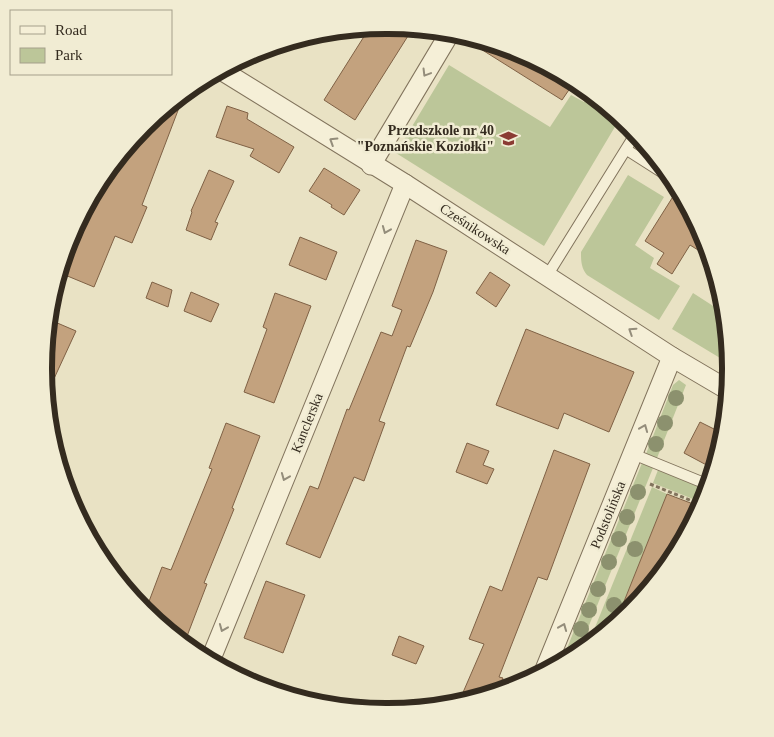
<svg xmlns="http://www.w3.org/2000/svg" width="774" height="737" font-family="'Times New Roman',serif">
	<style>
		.green { fill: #bcc699 }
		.building { fill: #c3a27e; stroke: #7f6145 }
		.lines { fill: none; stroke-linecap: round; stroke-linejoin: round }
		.lane-casing { stroke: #82745d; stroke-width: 12 }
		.street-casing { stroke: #82745d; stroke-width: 21 }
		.path { stroke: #82745d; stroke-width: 3; stroke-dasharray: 4 2.5; stroke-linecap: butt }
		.lane { stroke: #f5efd7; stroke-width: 10 }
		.street { stroke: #f5efd7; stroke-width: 19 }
		.tree { fill: #8c916e }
		.oneway { stroke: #948d7b }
		.labels { text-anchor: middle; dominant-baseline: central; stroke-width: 5; stroke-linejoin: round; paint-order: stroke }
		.poi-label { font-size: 14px; font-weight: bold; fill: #342b1f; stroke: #f1ecd3; text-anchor: end }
		.street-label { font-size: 14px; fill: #342b1f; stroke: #f1ecd3 }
		.rim { fill: none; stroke: #342b1f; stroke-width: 6 }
	</style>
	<rect width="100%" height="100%" fill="#e9e2c4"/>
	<g class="green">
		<path d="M449,65L550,127L571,95L584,102L590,93L605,106L603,110L619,120L544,246L396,153Z"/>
		<path d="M628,175L664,197L635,245L654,258L650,268L680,286L659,320L587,275C581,268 581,260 581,252Z"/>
		<path d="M693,293L721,311L724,306L730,364L672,329Z"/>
		<path d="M679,380L686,385L657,458L646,454L673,385Z"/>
		<path d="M642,463L653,468L577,655L561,663Z"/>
		<path d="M658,470L697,485L706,494L703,503L653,483Z"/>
		<path d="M652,487L667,494L615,624L587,647Z"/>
	</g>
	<g class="building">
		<path d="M387,25L413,28L355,120L324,100L370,27Z"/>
		<path d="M471,37L519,51L575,81L562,100L468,41Z"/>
		<path d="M185,92L142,205L147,207L132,243L115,236L94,287L65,275L111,166L144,125Z"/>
		<path d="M227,106L248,113L247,119L294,147L279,173L250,156L254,149L216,137Z"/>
		<path d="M324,168L360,190L344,215L331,207L332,205L309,191Z"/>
		<path d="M209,170L234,181L215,222L218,223L211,240L186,230L192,212L191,211Z"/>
		<path d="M674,195L686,203L704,237L711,258L690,245L672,274L657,264L664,253L645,241Z"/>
		<path d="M300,237L337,252L326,280L289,265Z"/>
		<path d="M416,240L447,251L433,292L410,347L407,346L379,421L385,423L364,481L354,477L320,558L286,544L310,486L318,489L347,409L349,410L381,332L392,336L402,310L392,306Z"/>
		<path d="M490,272L510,285L496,307L476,293Z"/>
		<path d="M152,282L172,290L168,307L146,298Z"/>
		<path d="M191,292L219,304L211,322L184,311Z"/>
		<path d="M275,293L311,306L274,403L244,392L267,329L263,327Z"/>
		<path d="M48,319L76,331L46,396L44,368Z"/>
		<path d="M526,329L634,372L609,432L564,413L558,429L496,405Z"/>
		<path d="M700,422L724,434L714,469L684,453Z"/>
		<path d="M226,423L260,436L232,508L234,509L204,583L207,584L184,644L145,612L162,567L171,570L212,469L209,468Z"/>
		<path d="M467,443L489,451L483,465L494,469L487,484L456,472Z"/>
		<path d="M554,450L590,464L547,580L538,577L499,677L503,678L497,692L458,704L484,644L469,639L490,586L502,591Z"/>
		<path d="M667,494L701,507L672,560L630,612L615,624Z"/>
		<path d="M266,581L305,595L283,653L244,638Z"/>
		<path d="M399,636L424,646L416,664L392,655Z"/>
	</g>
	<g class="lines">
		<defs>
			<g id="lane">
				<path d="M627,150L674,180"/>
				<path d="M547,276L636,133"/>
				<path d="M633,454L704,483L709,486"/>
			</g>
			<g id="street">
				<path d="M221,70L405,184L672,357L728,390"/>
				<path d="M371,165L451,31"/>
				<path d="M210,661L405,184"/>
				<path d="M544,672L672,357"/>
			</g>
		</defs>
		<use href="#lane" class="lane-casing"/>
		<use href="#street" class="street-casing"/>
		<g class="path">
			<path d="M650,484L702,505"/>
			<path d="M583,648H585"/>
		</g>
		<use href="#lane" class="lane"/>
		<use href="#street" class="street"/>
	</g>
	<g class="tree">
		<circle cx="676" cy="398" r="8"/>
		<circle cx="665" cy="423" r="8"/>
		<circle cx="656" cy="444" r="8"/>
		<circle cx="638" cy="492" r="8"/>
		<circle cx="627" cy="517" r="8"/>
		<circle cx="619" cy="539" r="8"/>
		<circle cx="635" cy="549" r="8"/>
		<circle cx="609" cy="562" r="8"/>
		<circle cx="598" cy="589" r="8"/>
		<circle cx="614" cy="605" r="8"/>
		<circle cx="589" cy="610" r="8"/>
		<circle cx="581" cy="629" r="8"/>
	</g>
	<defs><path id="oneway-chevron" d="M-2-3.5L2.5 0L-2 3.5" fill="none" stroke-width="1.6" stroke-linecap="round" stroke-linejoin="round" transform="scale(1.25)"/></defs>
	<g class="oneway">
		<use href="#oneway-chevron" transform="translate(426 73) rotate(121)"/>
		<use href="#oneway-chevron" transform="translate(333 141) rotate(-148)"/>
		<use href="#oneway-chevron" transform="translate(386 230) rotate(112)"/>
		<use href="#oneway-chevron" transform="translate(632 331) rotate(-147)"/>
		<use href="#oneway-chevron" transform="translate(644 428) rotate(-68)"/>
		<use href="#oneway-chevron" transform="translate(285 477) rotate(112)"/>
		<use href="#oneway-chevron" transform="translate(563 627) rotate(-68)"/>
		<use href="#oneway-chevron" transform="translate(223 628) rotate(112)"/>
	</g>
	<defs>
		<symbol id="school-bare" viewBox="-9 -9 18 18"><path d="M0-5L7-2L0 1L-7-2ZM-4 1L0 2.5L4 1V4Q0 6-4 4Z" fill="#8b3b33" stroke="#f1ecd3" stroke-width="2.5" paint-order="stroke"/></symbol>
	</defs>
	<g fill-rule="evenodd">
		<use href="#school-bare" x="496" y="126" width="25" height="25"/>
	</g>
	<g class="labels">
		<g class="poi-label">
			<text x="494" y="130">Przedszkole nr 40<tspan x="494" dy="16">"Poznańskie Koziołki"</tspan></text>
		</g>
		<g class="street-label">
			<text transform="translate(475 229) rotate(33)">Cześnikowska</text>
			<text transform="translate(307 423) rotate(-68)">Kanclerska</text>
			<text transform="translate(608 515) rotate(-68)">Podstolińska</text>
		</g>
	</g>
	<path d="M0 0H774V737H0ZM386 34H388A334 334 0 0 1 722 368V369A334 334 0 0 1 388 703H386A334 334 0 0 1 52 369V368A334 334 0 0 1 386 34Z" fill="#f1ecd3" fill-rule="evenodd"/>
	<path class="rim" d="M386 34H388A334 334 0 0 1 722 368V369A334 334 0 0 1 388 703H386A334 334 0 0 1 52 369V368A334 334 0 0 1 386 34Z"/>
	<rect x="10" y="10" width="162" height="65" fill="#f1ecd3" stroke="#a59f8b"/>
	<rect x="20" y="26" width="25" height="8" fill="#f5efd7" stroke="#a59f8b"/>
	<text x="55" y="35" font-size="15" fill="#342b1f">Road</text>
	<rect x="20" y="48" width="25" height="15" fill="#bcc699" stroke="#a59f8b"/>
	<text x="55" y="60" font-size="15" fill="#342b1f">Park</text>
</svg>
